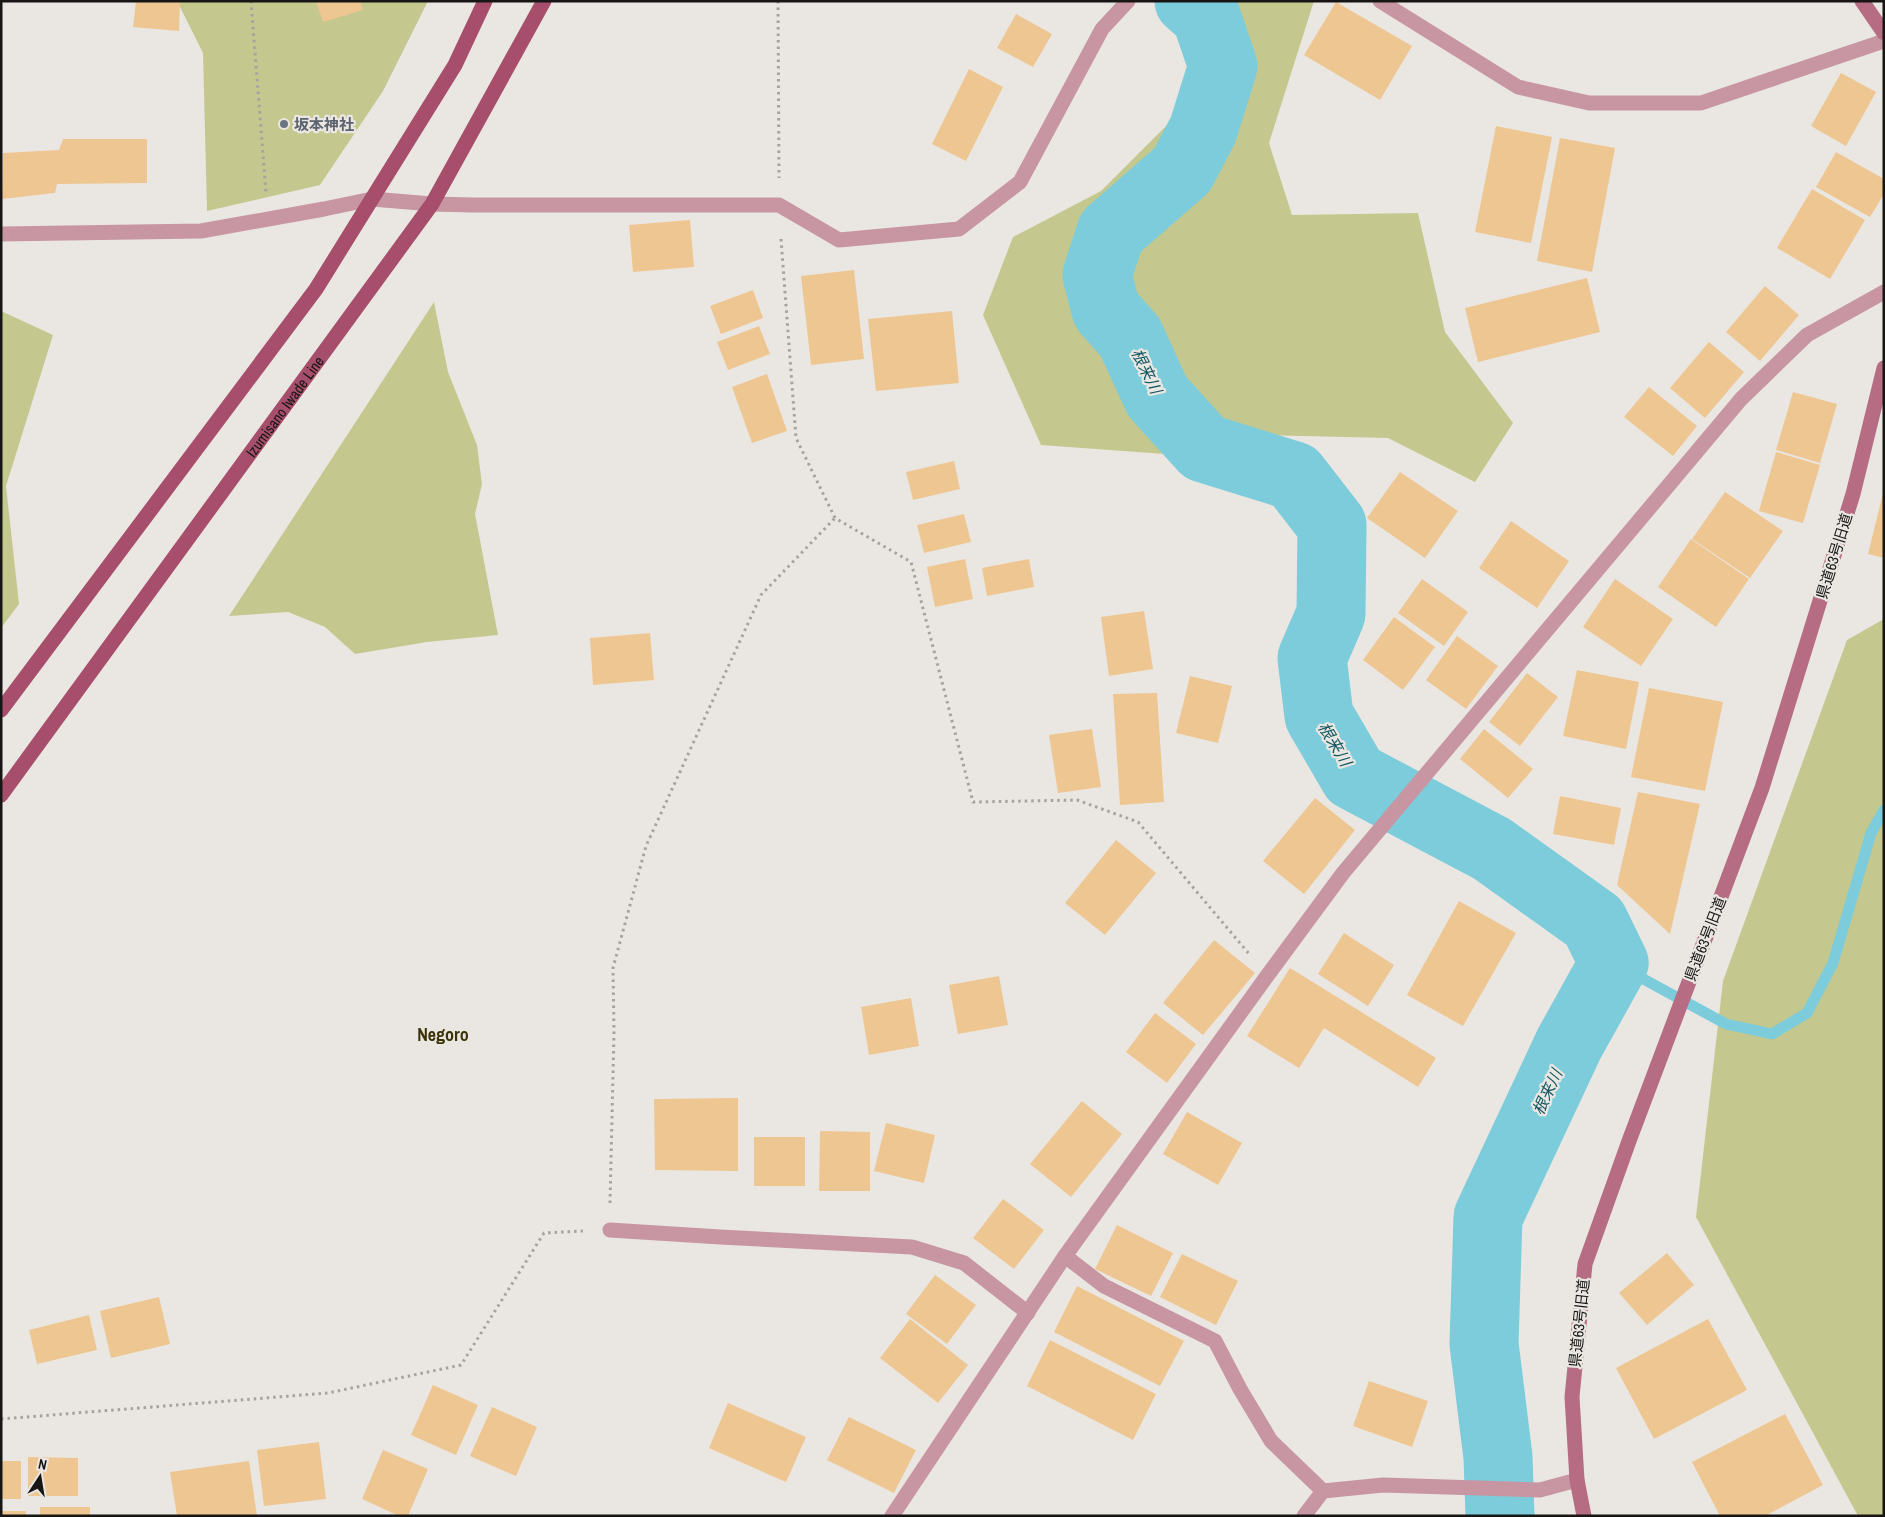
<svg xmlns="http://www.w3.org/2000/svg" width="1885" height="1517" font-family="'Archivo Narrow','Noto Sans JP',sans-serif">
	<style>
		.green { fill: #c5c88e }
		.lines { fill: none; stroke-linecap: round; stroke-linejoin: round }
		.stream { stroke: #7cccdb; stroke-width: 11 }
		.river { stroke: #7cccdb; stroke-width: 69 }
		.building { fill: #eec692 }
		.path { stroke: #a5a39f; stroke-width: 3; stroke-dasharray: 2.5 4; stroke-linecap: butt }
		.street { stroke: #c896a3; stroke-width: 15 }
		.secondary { stroke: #b66d83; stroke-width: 15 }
		.primary { stroke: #a64e6b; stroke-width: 15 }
		.worship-dot { fill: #6b7280; stroke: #eae7e2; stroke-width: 2 }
		.labels { text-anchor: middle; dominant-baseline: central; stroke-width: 4.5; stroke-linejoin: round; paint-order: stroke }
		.worship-label { font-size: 15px; font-weight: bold; fill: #5b616d; stroke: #eae7e2; text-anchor: start }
		.street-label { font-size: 15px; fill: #171615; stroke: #eae7e2 }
		.water-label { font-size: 16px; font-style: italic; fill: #0f5560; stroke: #eae7e2 }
		.quarter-label { font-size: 18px; font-weight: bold; fill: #3c3308; stroke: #eae7e2 }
	</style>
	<rect width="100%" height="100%" fill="#eae7e2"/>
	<g class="green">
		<path d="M177,1H428L383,91L320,185L207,211L203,53Z"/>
		<path d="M1195,1H1314L1269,143L1292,215L1418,213L1445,332L1513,423L1475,482L1388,438L1256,435L1178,455L1041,445L983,315L1013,237L1101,191L1185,107Z"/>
		<path d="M434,302L448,372L477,445L482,484L475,514L498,635L427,642L355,654L325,627L288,612L229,616Z"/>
		<path d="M1,311L53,335L6,486L19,604L1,628Z"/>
		<path d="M1884,619V1516H1858L1696,1217L1723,981L1847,640Z"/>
	</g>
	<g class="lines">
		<path class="stream" d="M1614,963L1726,1024L1772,1034L1807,1013L1833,963L1871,833L1884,810"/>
		<path class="river" d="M1189,1L1206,16L1223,66L1203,130L1182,170L1111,232L1097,275L1106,310L1130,337L1157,396L1204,448L1294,476L1332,525L1331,614L1312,658L1319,716L1354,776L1492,849L1594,922L1614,963L1569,1044L1488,1217L1484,1344L1498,1457L1500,1516"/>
	</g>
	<g class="building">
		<path d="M136,1H180L179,31L133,27Z"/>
		<path d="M316,1H360L363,10L323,22Z"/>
		<path d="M1336,2L1412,46L1380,100L1304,55Z"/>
		<path d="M1016,14L1052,34L1033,67L997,48Z"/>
		<path d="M969,69L1003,87L966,161L932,144Z"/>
		<path d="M1841,73L1876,92L1846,146L1811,126Z"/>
		<path d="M1496,126L1552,137L1531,243L1475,232Z"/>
		<path d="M1560,138L1615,148L1592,272L1537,261Z"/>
		<path d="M63,139H147V183L57,184L55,193L2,199L3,153L59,150Z"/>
		<path d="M1836,152L1884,179V194L1870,217L1816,187Z"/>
		<path d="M1812,189L1865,220L1830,279L1777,248Z"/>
		<path d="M690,220L694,267L633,272L629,225Z"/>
		<path d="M854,270L864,359L811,365L801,276Z"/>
		<path d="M1587,278L1600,332L1478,362L1465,308Z"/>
		<path d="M1765,286L1799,315L1760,361L1726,332Z"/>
		<path d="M753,290L763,318L721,334L710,306Z"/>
		<path d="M952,311L959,383L876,391L868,319Z"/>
		<path d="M759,326L770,354L728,370L717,342Z"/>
		<path d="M1709,342L1744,372L1705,418L1670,388Z"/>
		<path d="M767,374L787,431L752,443L732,387Z"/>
		<path d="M1649,387L1697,426L1673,456L1624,417Z"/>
		<path d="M1793,392L1837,404L1820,463L1776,450Z"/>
		<path d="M1776,452L1820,465L1803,523L1759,511Z"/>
		<path d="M954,461L960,489L913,500L906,472Z"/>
		<path d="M1400,472L1458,511L1425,558L1367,518Z"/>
		<path d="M1725,492L1783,531L1750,578L1692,539Z"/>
		<path d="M1883,493H1884V558L1868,554Z"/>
		<path d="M964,514L971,542L924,553L917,525Z"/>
		<path d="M1511,521L1569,561L1537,608L1479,568Z"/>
		<path d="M1691,539L1749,579L1716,627L1658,587Z"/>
		<path d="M965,559L973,599L935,607L927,567Z"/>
		<path d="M1029,559L1034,587L987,596L982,568Z"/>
		<path d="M1422,579L1468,612L1444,646L1398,613Z"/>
		<path d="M1615,579L1673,619L1641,666L1583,627Z"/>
		<path d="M1144,611L1153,669L1109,676L1101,617Z"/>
		<path d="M1394,617L1435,647L1403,690L1363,660Z"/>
		<path d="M650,633L654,680L593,685L590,638Z"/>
		<path d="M1457,636L1498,666L1466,709L1426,680Z"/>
		<path d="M1577,670L1639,682L1626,749L1563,736Z"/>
		<path d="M1527,673L1558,697L1520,746L1489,722Z"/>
		<path d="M1190,676L1232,686L1218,743L1176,733Z"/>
		<path d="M1649,688L1723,702L1705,791L1631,777Z"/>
		<path d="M1157,693L1164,802L1120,805L1113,694Z"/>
		<path d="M1092,729L1101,787L1058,793L1049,735Z"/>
		<path d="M1484,729L1533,769L1508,798L1460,759Z"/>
		<path d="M1638,792L1700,804L1670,934L1617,885Z"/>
		<path d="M1560,796L1621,808L1614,845L1553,834Z"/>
		<path d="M1315,798L1355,830L1304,894L1263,861Z"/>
		<path d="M1116,840L1156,873L1105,935L1065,903Z"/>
		<path d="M1459,901L1516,933L1463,1026L1407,995Z"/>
		<path d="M1344,933L1394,965L1368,1006L1318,974Z"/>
		<path d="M1214,940L1255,973L1203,1035L1163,1003Z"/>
		<path d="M1290,968L1436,1058L1418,1087L1324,1028L1299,1068L1247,1036Z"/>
		<path d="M999,976L1008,1025L958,1034L949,985Z"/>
		<path d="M911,998L919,1046L869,1055L861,1007Z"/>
		<path d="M1155,1013L1196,1044L1167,1083L1126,1052Z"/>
		<path d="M738,1098V1171L655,1170L654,1099Z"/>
		<path d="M1082,1101L1122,1134L1071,1197L1030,1164Z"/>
		<path d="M1187,1112L1242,1143L1218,1185L1163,1154Z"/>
		<path d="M886,1123L935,1135L924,1183L874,1171Z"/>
		<path d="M820,1131L870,1132V1191H819Z"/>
		<rect x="754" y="1137" width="51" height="49"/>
		<path d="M1003,1199L1044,1230L1014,1269L973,1238Z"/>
		<path d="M1117,1225L1173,1253L1151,1296L1095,1269Z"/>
		<path d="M1667,1253L1694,1285L1647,1325L1619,1293Z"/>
		<path d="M1182,1254L1238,1281L1216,1325L1160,1297Z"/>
		<path d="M935,1275L976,1305L947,1344L906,1314Z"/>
		<path d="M1077,1286L1184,1341L1160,1386L1054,1332Z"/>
		<path d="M159,1297L170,1344L111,1358L100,1311Z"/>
		<path d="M89,1315L97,1350L37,1364L29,1330Z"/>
		<path d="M910,1319L968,1365L938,1403L880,1358Z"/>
		<path d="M1708,1319L1747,1390L1654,1439L1616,1368Z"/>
		<path d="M1050,1340L1156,1394L1133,1440L1027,1386Z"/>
		<path d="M1369,1381L1428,1401L1412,1447L1353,1426Z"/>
		<path d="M433,1385L478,1405L456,1455L411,1435Z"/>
		<path d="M728,1403L806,1437L786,1482L709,1448Z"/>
		<path d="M492,1407L537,1427L516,1476L470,1456Z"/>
		<path d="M1785,1414L1823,1485L1765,1516H1720L1692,1462Z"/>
		<path d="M849,1417L916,1450L894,1493L827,1460Z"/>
		<path d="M319,1442L326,1499L264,1506L257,1450Z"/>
		<path d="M383,1450L428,1469L408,1516H399L362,1499Z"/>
		<path d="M28,1457L78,1458V1496H28Z"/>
		<rect x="1" y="1461" width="20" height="38"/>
		<path d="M249,1461L257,1516H177L170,1472Z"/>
		<rect x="40" y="1507" width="50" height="9"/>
		<rect x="1" y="1511" width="25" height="5"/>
	</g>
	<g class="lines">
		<g class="path">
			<path d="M251,1L266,193"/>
			<path d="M778,1L779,178"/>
			<path d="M781,239L796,438L835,518L911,562L973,802L1077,800L1138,822L1250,955"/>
			<path d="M610,1203L614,1032L613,968L646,846L761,595L835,518"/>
			<path d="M1,1419L328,1393L461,1365L544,1233L583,1231"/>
		</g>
		<g class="street">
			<path d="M1380,1L1518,87L1589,103H1701L1884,41"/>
			<path d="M1,234L201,231L324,209L372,199L432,204L473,205H779L839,240L959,229L1020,182L1102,29L1128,1"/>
			<path d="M610,1230L720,1237L912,1247L964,1263L1028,1313"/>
			<path d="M1065,1256L1104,1286L1215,1341L1240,1389L1271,1441L1323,1491"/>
			<path d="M892,1516L1065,1256L1267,976L1343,873L1741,399L1807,335L1884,292"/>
			<path d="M1304,1516L1323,1491L1383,1485L1540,1490L1577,1480"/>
		</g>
		<g class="secondary">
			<path d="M1862,1L1884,33"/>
			<path d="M1584,1516L1577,1480L1572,1397L1585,1264L1629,1141L1762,788L1853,494L1884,368"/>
		</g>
		<g class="primary">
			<path d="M1,710L316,289L455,65L485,1"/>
			<path id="s1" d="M1,795L432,204L544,1"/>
		</g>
	</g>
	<circle class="worship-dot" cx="284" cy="124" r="5"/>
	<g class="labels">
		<g class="worship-label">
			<text x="294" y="124">坂本神社</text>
		</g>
		<g class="street-label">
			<text stroke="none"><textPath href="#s1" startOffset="481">Izumisano Iwade Line</textPath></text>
			<text transform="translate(1834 556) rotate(-73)">県道63号旧道</text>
			<text transform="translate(1705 939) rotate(-69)">県道63号旧道</text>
			<text transform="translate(1579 1323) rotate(-84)">県道63号旧道</text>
		</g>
		<g class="water-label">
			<text transform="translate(1147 371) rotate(64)">根来川</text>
			<text transform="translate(1335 744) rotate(59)">根来川</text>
			<text transform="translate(1547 1092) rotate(-65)">根来川</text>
		</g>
		<g class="quarter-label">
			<text x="443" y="1034">Negoro</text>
		</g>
	</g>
	<rect width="1885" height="1517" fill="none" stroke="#171615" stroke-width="5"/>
	<g transform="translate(40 1477) rotate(12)" stroke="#eae7e2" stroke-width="4" paint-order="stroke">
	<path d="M0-4L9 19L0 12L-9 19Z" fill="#171615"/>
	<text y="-8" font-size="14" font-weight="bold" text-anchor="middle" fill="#171615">N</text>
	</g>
</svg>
